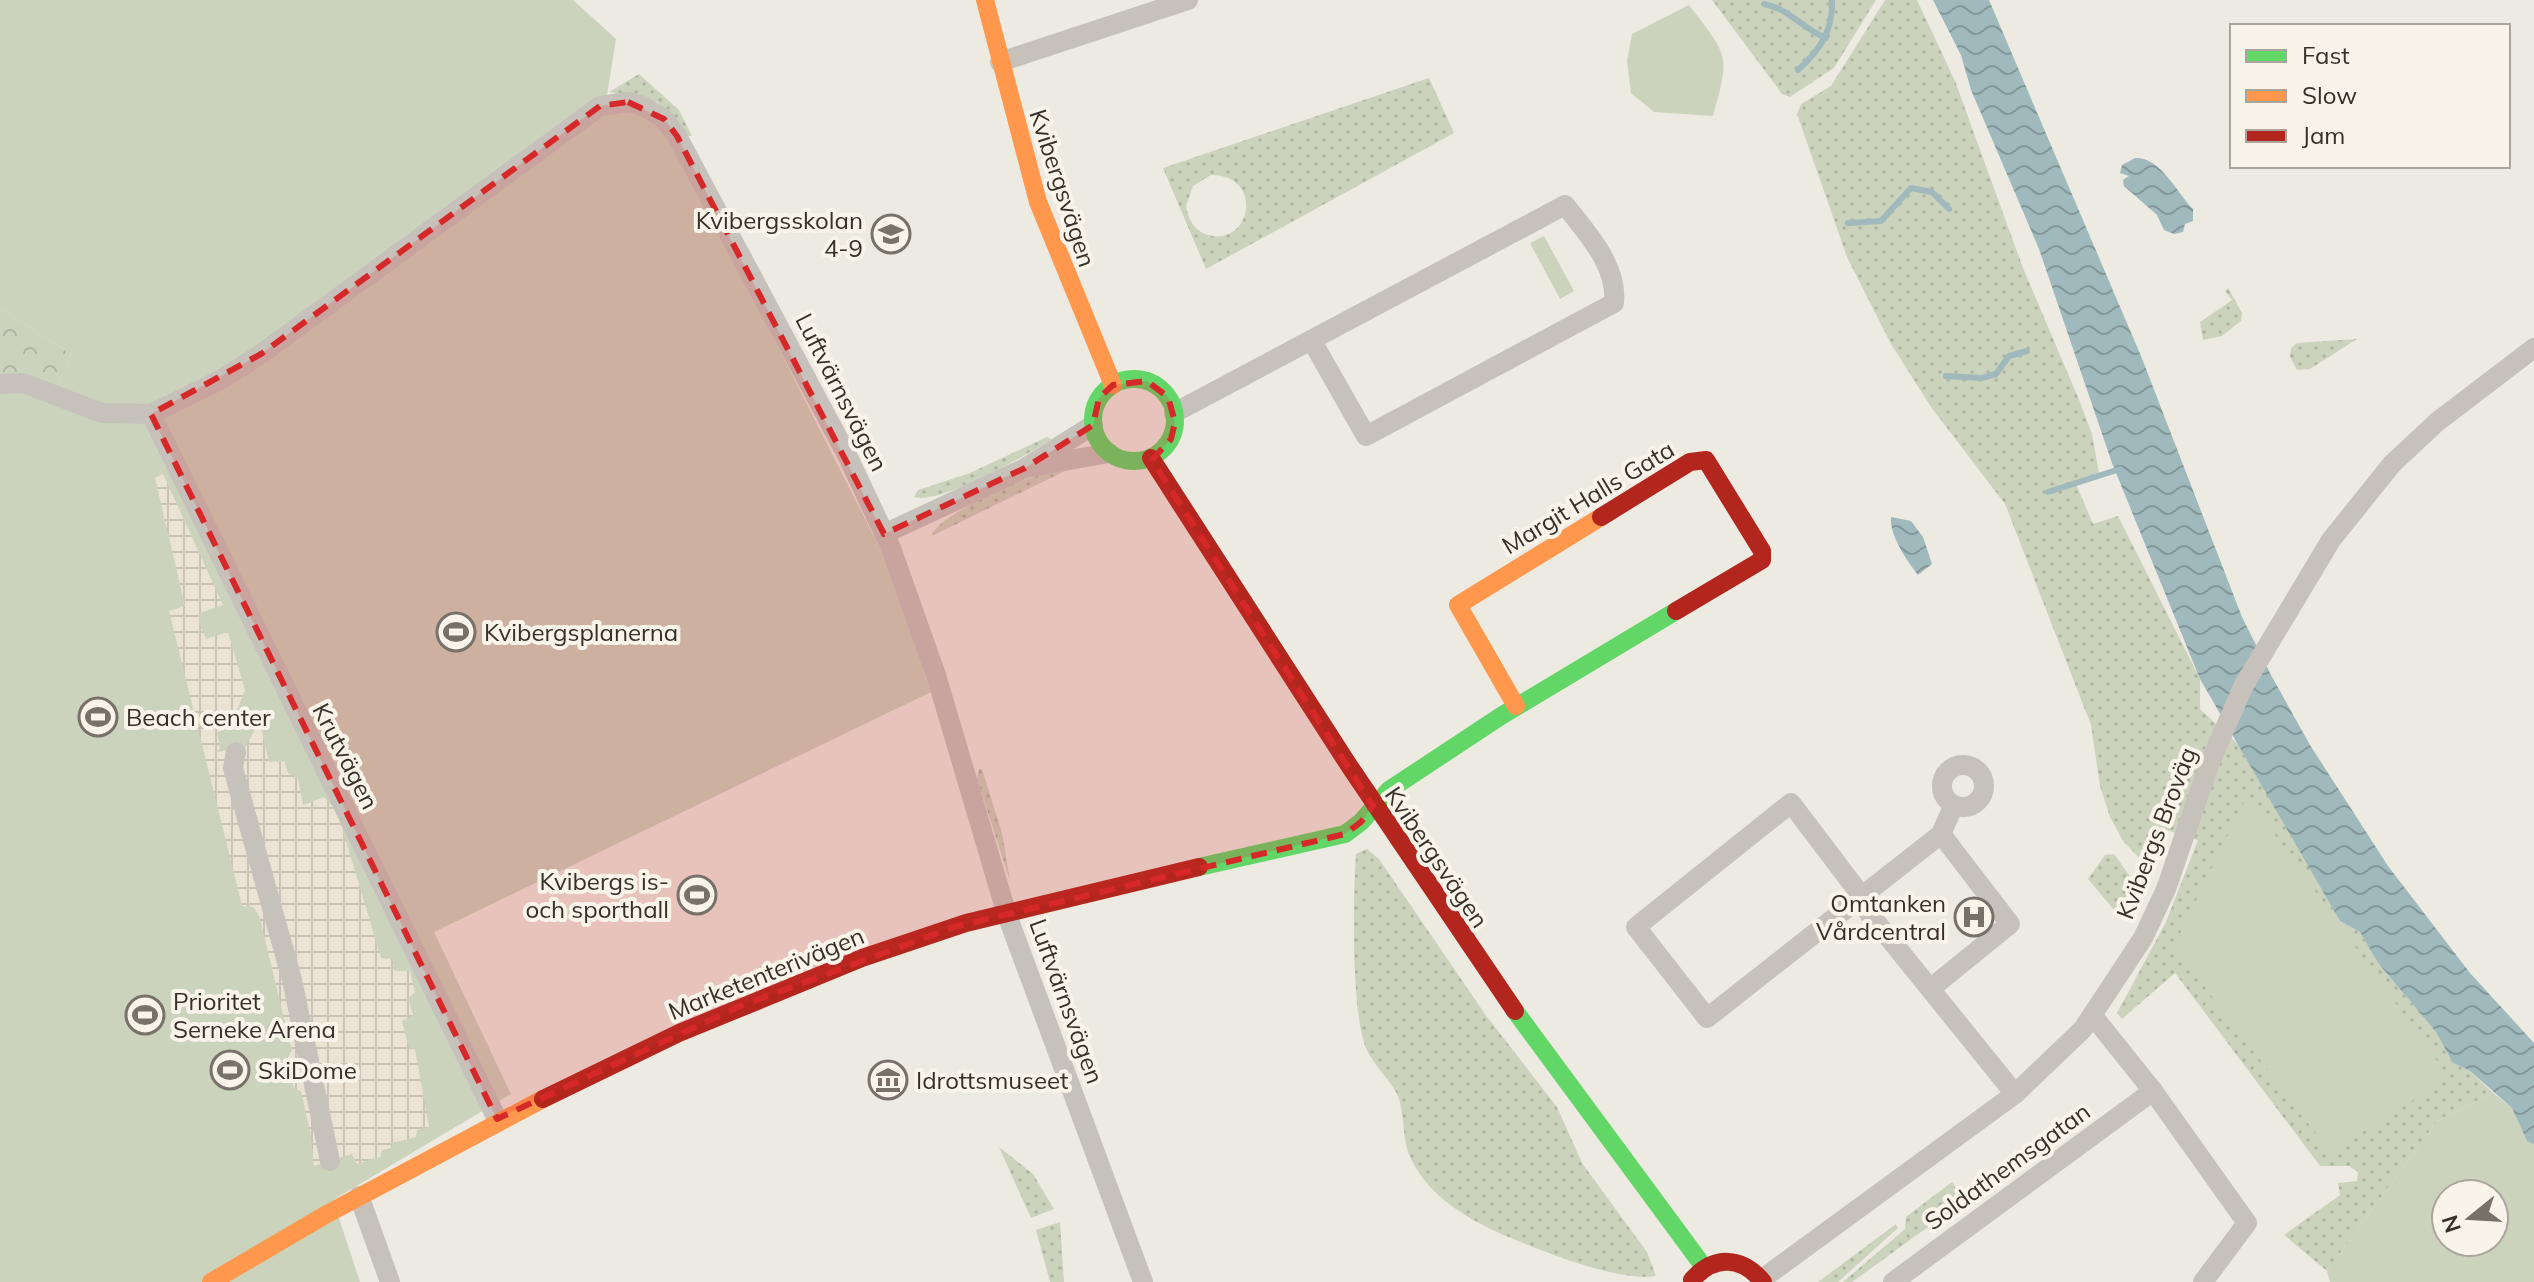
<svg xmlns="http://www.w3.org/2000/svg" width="2534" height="1282" font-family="Mulish,sans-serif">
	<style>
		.grass { fill: url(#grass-dots); fill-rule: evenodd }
		.forest { fill: url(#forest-crowns) }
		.park { fill: #cbd3bd; fill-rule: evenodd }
		.plaza { fill: url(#plaza-grid) }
		.water { fill: url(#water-waves) }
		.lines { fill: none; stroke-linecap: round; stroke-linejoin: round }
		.stream { stroke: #9fb9bd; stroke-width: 6 }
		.street { stroke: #c6c2bb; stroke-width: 20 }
		.fast { stroke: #63d668; stroke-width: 18 }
		.slow { stroke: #ff974d; stroke-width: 18 }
		.jam { stroke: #b3261e; stroke-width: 18 }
		.marked { fill: #d62828; fill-opacity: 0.2; stroke: #d62828; stroke-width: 6; stroke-dasharray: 16 10; stroke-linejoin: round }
		.labels { text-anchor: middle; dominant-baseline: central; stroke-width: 8; stroke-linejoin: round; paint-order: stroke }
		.street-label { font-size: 24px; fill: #373029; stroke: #f9f4ea }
		.poi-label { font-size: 24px; fill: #373029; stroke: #f9f4ea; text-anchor: start }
	</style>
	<defs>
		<pattern id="grass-dots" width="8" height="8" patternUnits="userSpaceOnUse" patternTransform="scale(2)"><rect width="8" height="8" fill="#cbd3bd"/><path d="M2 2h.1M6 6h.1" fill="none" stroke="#afb5a2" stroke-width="1.8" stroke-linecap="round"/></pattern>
		<pattern id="forest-crowns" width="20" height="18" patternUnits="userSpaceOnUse" patternTransform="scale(2)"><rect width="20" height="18" fill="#cbd3bd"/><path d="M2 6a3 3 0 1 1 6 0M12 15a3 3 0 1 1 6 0" fill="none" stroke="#afb5a2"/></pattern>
		<pattern id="plaza-grid" width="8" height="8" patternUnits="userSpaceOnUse" patternTransform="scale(2)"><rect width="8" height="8" fill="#eae3d3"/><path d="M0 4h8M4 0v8" fill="none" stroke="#c9c3b5"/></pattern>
		<pattern id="water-waves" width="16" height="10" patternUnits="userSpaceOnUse" patternTransform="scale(2)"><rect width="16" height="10" fill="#9fb9bd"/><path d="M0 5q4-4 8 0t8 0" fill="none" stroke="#82979a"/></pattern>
	</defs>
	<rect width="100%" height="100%" fill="#edeae2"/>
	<g class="grass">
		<path d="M1712,0H1876L1834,68L1790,97L1782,94Z"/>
		<path d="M1885,0H1917L1955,81L2023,268L2080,402L2092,434L2099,473L2076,484L2093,524L2118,516L2200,679V709L2241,747L2340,921L2360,932L2378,963L2436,1032L2453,1063L2469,1070L2493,1093L2437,1121L2327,1271L2284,1235L2340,1195L2338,1183L2357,1181L2358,1172L2349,1166H2320L2175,973L2122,1019L2117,1013L2166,922L2198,840L2163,829L2147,866L2123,841L2110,817L2100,786L2091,725L2005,504L1931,407L1891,344L1847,257L1797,114L1801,104L1831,86Z"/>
		<path d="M639,74L679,110L692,136H687L657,102L609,92Z"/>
		<path d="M1429,78L1454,133L1206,269L1163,168ZM1211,175C1265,175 1251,247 1208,235C1194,231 1188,219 1186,206L1193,186Z"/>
		<path d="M2228,288L2242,313L2241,321L2222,336L2203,340L2200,322L2232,300L2225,291Z"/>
		<path d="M2357,339L2310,369L2297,370L2290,357L2291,348L2297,343Z"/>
		<path d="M1047,437L1052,439C1029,454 938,506 914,497L918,490L970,473Z"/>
		<path d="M1067,470L932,536C934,518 1010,485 1029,478C1041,474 1055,473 1067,470Z"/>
		<path d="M979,769H982L1002,833L1010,881L977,779Z"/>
		<path d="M1367,849L1379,859L1485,1014L1557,1107L1582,1163L1647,1252L1656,1276C1629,1281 1575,1263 1549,1253C1499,1234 1436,1211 1411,1159C1401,1139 1406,1114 1397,1094C1389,1078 1373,1065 1366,1048C1351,1012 1353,895 1356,854Z"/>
		<path d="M2114,854L2132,879L2130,892L2114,910L2088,879L2105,855Z"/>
		<path d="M999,1147L1033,1174L1054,1209L1031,1218Z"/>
		<path d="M1952,1182L1964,1201L1852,1282H1843L1905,1229L1906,1217Z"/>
		<path d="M1060,1222L1064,1282H1050L1036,1230Z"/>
		<path d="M1896,1224L1898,1228L1838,1282H1818Z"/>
	</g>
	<path class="forest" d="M0,308L71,354L52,401L0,499Z"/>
	<g class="park">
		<path d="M0,0H573L616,39L607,95L646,102L670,134L892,572L931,692L434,932L511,1094L333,1200L360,1282H0V398L52,401L71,354L0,308Z"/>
		<path d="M1689,5C1728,56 1731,54 1713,116L1654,112L1631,93L1627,61L1632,34Z"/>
		<path d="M1544,236L1574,291L1560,299L1530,243Z"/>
		<path d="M2247,796L2449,1078L2330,1152L2174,946Z"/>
		<path d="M2493,1093L2512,1108L2527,1140L2534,1144V1282H2330L2327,1271L2437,1121ZM2446,1194H2494V1242H2446Z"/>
	</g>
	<path class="plaza" d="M163,474L223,605L200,613L199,623L206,639L228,632L245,690L230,728L217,732L220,749L214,752L231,750L242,753L257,726L261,728L269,762L284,761L288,773L298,778L303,805L324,797L337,811L381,958L392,959L395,971H410L415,993L408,998L413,1015L402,1021L409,1048L415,1049L429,1127L417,1130L416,1137L392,1143L391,1148L382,1150L380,1157L357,1164L352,1154L314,1166L311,1136L301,1091L294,1088L287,1059L292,1051L259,915L253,907L242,906L169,611L185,606L155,478Z"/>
	<g class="water">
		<path d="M1933,0H1989L2141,356L2242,617L2271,675L2310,745L2388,866L2470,973L2534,1043V1144L2527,1141L2512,1108L2469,1070L2453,1063L2436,1032L2378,963L2360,932L2340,921L2200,679L2112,463L2039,249L1971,90L1961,55Z"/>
		<path d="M2135,158C2160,156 2177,193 2193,209V221L2185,224L2183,232L2174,234L2164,230L2157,215L2124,186L2123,180L2129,176L2120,173L2122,165Z"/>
		<path d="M1891,517L1911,521L1923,537L1932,564L1918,575C1907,561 1889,535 1891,517Z"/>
	</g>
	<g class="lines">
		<g class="stream">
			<path d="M1764,4C1788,8 1803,29 1826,38"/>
			<path d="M1798,70C1820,50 1833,31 1832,0"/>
			<path d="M1848,223L1881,221L1911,188L1932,192L1949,209"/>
			<path d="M1946,376L1982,378L1996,374L2009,356L2027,351"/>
			<path d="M2048,492L2120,469"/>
		</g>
		<g class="street">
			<path d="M1000,62L1188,0"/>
			<path d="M0,384L23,383L102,413L151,414"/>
			<path d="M1174,413L1565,205C1587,233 1618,266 1614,303L1366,436L1312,341"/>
			<path d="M151,414L222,379L261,354L600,106L628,102L643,106L664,119L677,136L847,455L891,548L936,675L1007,915L1143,1282"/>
			<path d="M151,414L497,1119"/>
			<path d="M1025,468L1109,453"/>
			<path d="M884,534L1025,468L1093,425"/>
			<path d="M236,752L233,768L292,980L330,1161"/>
			<circle cx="1963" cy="786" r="21"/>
			<path d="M1953,807L1941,834L1707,1018L1636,927L1791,803L1863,898L1868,912L2015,1094"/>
			<path d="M1930,989L2010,924L1941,834"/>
			<path d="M2093,1016L2153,1091L2247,1223L2203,1282"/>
			<path d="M359,1196L390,1282"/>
			<path d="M1762,1279L2015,1094L2083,1029L2143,938L2166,889L2210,762L2244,685L2331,540L2392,464L2437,422L2534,348"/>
			<path d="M1893,1282L2153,1091"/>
		</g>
		<g class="fast">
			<circle cx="1134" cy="420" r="41"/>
			<path d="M1199,867L1345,834L1361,822L1389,790L1501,716L1676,611"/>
			<path d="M1515,1011L1704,1267"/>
		</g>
		<g class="slow">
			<path d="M985,0L1038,202L1113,385"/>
			<path d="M1516,706L1458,605L1601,517"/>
			<path d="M211,1282L327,1214L543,1099"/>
		</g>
		<g class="jam">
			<path d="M1151,458L1350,767L1515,1011"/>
			<path d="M1601,517L1690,462L1706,460L1762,551V560L1676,611"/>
			<path d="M543,1099L679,1033L862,958L966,923L1199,867"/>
			<path d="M1692,1280C1714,1255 1742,1256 1763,1282"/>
		</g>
	</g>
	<path class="marked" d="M628,102L664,119L677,136L884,534L1025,468L1093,425L1099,398L1113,385L1147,381L1168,397L1175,422L1171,439L1152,460L1373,806L1361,822L1345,834L954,927L738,1007L497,1119L151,414L261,354L600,106Z"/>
	<defs>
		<symbol id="school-ring" viewBox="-11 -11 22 22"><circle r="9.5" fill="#f9f4ea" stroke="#77716a" stroke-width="1.5"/><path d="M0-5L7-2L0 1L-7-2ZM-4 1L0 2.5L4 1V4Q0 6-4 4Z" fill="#77716a"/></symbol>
		<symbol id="stadium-ring" viewBox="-11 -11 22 22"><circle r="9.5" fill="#f9f4ea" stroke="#77716a" stroke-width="1.5"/><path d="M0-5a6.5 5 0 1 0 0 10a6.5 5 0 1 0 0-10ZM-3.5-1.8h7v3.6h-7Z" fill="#77716a"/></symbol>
		<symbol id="hospital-ring" viewBox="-11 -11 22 22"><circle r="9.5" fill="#f9f4ea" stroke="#77716a" stroke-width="1.5"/><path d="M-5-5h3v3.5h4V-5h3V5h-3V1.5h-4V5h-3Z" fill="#77716a"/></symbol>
		<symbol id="museum-ring" viewBox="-11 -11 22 22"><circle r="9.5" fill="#f9f4ea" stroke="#77716a" stroke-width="1.5"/><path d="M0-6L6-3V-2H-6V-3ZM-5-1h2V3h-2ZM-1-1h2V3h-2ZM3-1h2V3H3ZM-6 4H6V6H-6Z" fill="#77716a"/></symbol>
	</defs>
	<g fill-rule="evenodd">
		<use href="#school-ring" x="869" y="212" width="44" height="44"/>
		<use href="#stadium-ring" x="434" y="610" width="44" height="44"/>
		<use href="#stadium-ring" x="76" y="695" width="44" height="44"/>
		<use href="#stadium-ring" x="675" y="873" width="44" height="44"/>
		<use href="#hospital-ring" x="1952" y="895" width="44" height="44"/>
		<use href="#stadium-ring" x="123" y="993" width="44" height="44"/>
		<use href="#stadium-ring" x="208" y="1048" width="44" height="44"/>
		<use href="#museum-ring" x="866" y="1058" width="44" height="44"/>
	</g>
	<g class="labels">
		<g class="street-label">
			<text transform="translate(1063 188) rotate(72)">Kvibergsvägen</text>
			<text transform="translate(842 392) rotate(63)">Luftvärnsvägen</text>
			<text transform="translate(1588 497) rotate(-31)">Margit Halls Gata</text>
			<text transform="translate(346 756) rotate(63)">Krutvägen</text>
			<text transform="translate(2156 833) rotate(-69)">Kvibergs Broväg</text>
			<text transform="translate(1437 857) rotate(56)">Kvibergsvägen</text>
			<text transform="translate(766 973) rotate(-22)">Marketenterivägen</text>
			<text transform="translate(1067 1001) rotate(70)">Luftvärnsvägen</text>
			<text transform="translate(2007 1166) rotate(-36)">Soldathemsgatan</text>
		</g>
		<g class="poi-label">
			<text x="863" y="220" text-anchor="end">Kvibergsskolan<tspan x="863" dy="28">4-9</tspan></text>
			<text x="484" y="632">Kvibergsplanerna</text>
			<text x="126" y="717">Beach center</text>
			<text x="669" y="881" text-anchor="end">Kvibergs is-<tspan x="669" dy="28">och sporthall</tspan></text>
			<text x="1946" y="903" text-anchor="end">Omtanken<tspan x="1946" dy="28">Vårdcentral</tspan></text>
			<text x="173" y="1001">Prioritet<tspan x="173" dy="28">Serneke Arena</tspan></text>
			<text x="258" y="1070">SkiDome</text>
			<text x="916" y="1080">Idrottsmuseet</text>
		</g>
	</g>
	<rect x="2230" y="24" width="280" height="144" fill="#f9f4ea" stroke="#aba69d" stroke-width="2"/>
	<rect x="2246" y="50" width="40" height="12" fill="#63d668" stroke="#aba69d" stroke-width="2"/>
	<text x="2302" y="64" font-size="24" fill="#373029">Fast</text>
	<rect x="2246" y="90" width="40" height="12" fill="#ff974d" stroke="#aba69d" stroke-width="2"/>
	<text x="2302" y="104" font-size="24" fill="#373029">Slow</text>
	<rect x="2246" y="130" width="40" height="12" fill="#b3261e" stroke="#aba69d" stroke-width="2"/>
	<text x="2302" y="144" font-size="24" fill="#373029">Jam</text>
	<g transform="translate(2470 1218) rotate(252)"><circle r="38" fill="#f9f4ea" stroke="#aba69d" stroke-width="2"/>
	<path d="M0-6L14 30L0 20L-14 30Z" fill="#77716a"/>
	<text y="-12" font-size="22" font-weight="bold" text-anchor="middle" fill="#373029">N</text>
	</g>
</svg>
